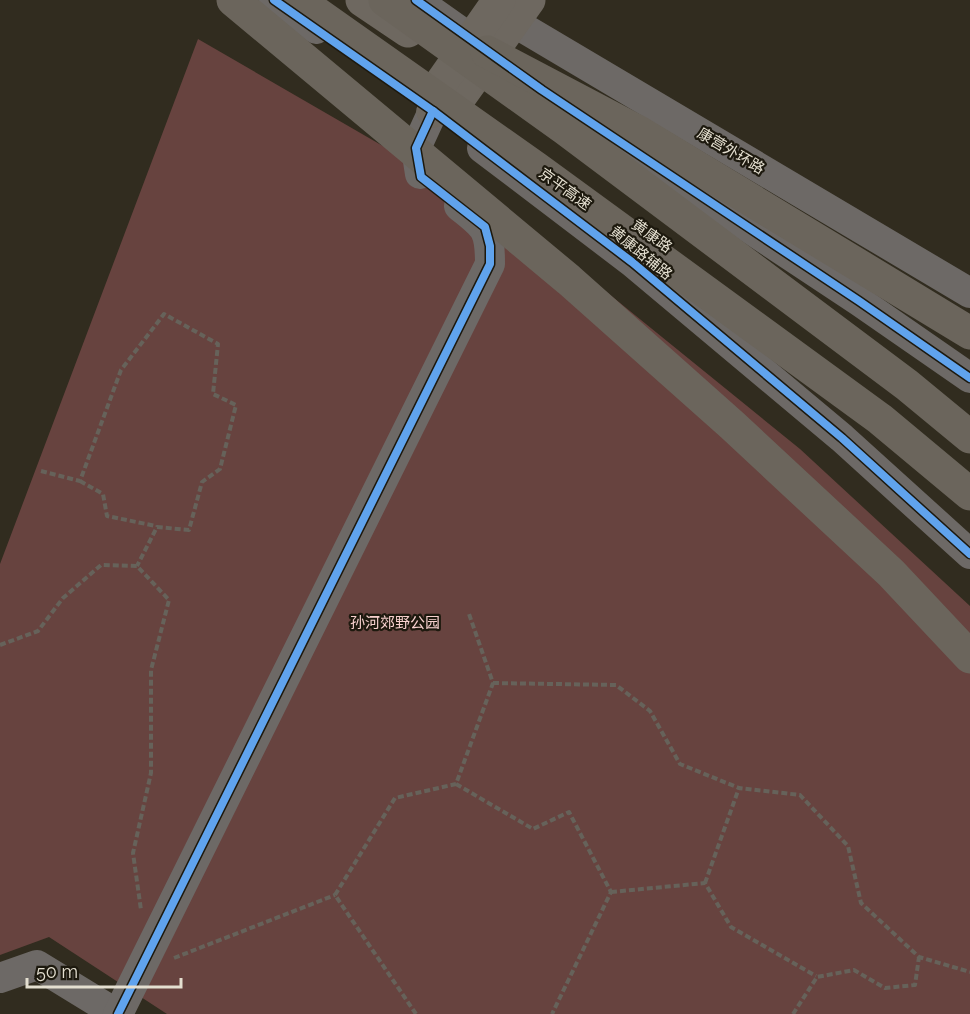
<svg xmlns="http://www.w3.org/2000/svg" width="970" height="1014" font-family="Raleway,'Noto Sans SC',sans-serif">
	<style>
		.park { fill: #67433f }
		.lines { fill: none; stroke-linecap: round; stroke-linejoin: round }
		.path { stroke: #66625a; stroke-width: 4; stroke-dasharray: 6 3; stroke-linecap: butt }
		.minor { stroke: #6d6966; stroke-width: 30 }
		.major { stroke: #6e6860; stroke-width: 33 }
		.highway { stroke: #6b655c; stroke-width: 33 }
		.cycleway-casing { stroke: #1d190e; stroke-width: 11 }
		.cycleway { stroke: #60a3ed; stroke-width: 8 }
		.labels { text-anchor: middle; dominant-baseline: central; stroke-width: 4.5; stroke-linejoin: round; paint-order: stroke }
		.street-label { font-size: 15px; fill: #e4dfd0; stroke: #1d190e }
		.park-label { font-size: 15px; fill: #f7d1ce; stroke: #1d190e }
	</style>
	<rect width="100%" height="100%" fill="#312c1f"/>
	<path class="park" d="M198,39L535,234L800,449L970,606V1014H167L49,937L0,955V564Z"/>
	<g class="lines">
		<g class="path">
			<path d="M41,471L80,481L121,370L164,314L218,344L213,394L236,405L220,469L202,482L189,530L157,527L137,566"/>
			<path d="M80,481L103,494L107,516L156,526"/>
			<path d="M0,645L38,631L63,598L101,565L137,566L169,600L151,670V773L133,853L141,910"/>
			<path d="M493,683L616,685L650,711L680,764L739,788L800,795L848,846L861,903L919,957L970,972"/>
			<path d="M456,784L533,829L569,812L611,892L552,1014"/>
			<path d="M705,883L739,788"/>
			<path d="M611,892L705,883L731,927L816,976"/>
			<path d="M174,958L335,895"/>
			<path d="M416,1014L335,895L395,798L456,784L493,683L469,614"/>
			<path d="M793,1014L817,977L854,970L885,988L915,985L919,957"/>
		</g>
		<g class="minor">
			<path d="M274,0L316,29"/>
			<path d="M416,0L491,53"/>
			<path d="M493,10L970,293"/>
			<path d="M577,114L859,301L970,378"/>
			<path d="M482,148L632,262L842,438L970,554"/>
			<path d="M420,174L416,148L433,111"/>
			<path d="M0,978L37,965L117,1014"/>
			<path d="M118,1014L490,264C490,228 485,227 459,206"/>
		</g>
		<g class="major">
			<path d="M362,0L408,31"/>
			<path d="M433,111L460,97L529,0"/>
			<path d="M433,111L441,83L499,0"/>
		</g>
		<g class="highway">
			<path d="M233,0L569,280L732,425L891,573L970,657"/>
			<path d="M298,0L536,168L880,419L970,494"/>
			<path d="M385,0L564,128L907,385L970,437"/>
			<path d="M487,52L639,132L970,333"/>
		</g>
		<defs>
			<g id="cycleway">
				<path d="M274,0L433,111L632,262L842,438L970,554"/>
				<path d="M416,0L542,90L859,301L970,378"/>
				<path d="M118,1014L490,264V246L485,227L421,177L416,148L433,111"/>
			</g>
		</defs>
		<use href="#cycleway" class="cycleway-casing"/>
		<use href="#cycleway" class="cycleway"/>
	</g>
	<g class="labels">
		<g class="street-label">
			<text transform="translate(731 151) rotate(31)">康营外环路</text>
			<text transform="translate(565 189) rotate(36)">京平高速</text>
			<text transform="translate(652 236) rotate(36)">黄康路</text>
			<text transform="translate(641 253) rotate(39)">黄康路辅路</text>
		</g>
		<g class="park-label">
			<text x="395" y="623">孙河郊野公园</text>
		</g>
	</g>
	<path d="M27 978v9h154v-9" fill="none" stroke="#e4dfd0" stroke-width="3"/>
	<text x="36" y="978" font-size="18" fill="#e4dfd0" stroke="#1d190e" stroke-width="4.5" paint-order="stroke">50 m</text>
</svg>
